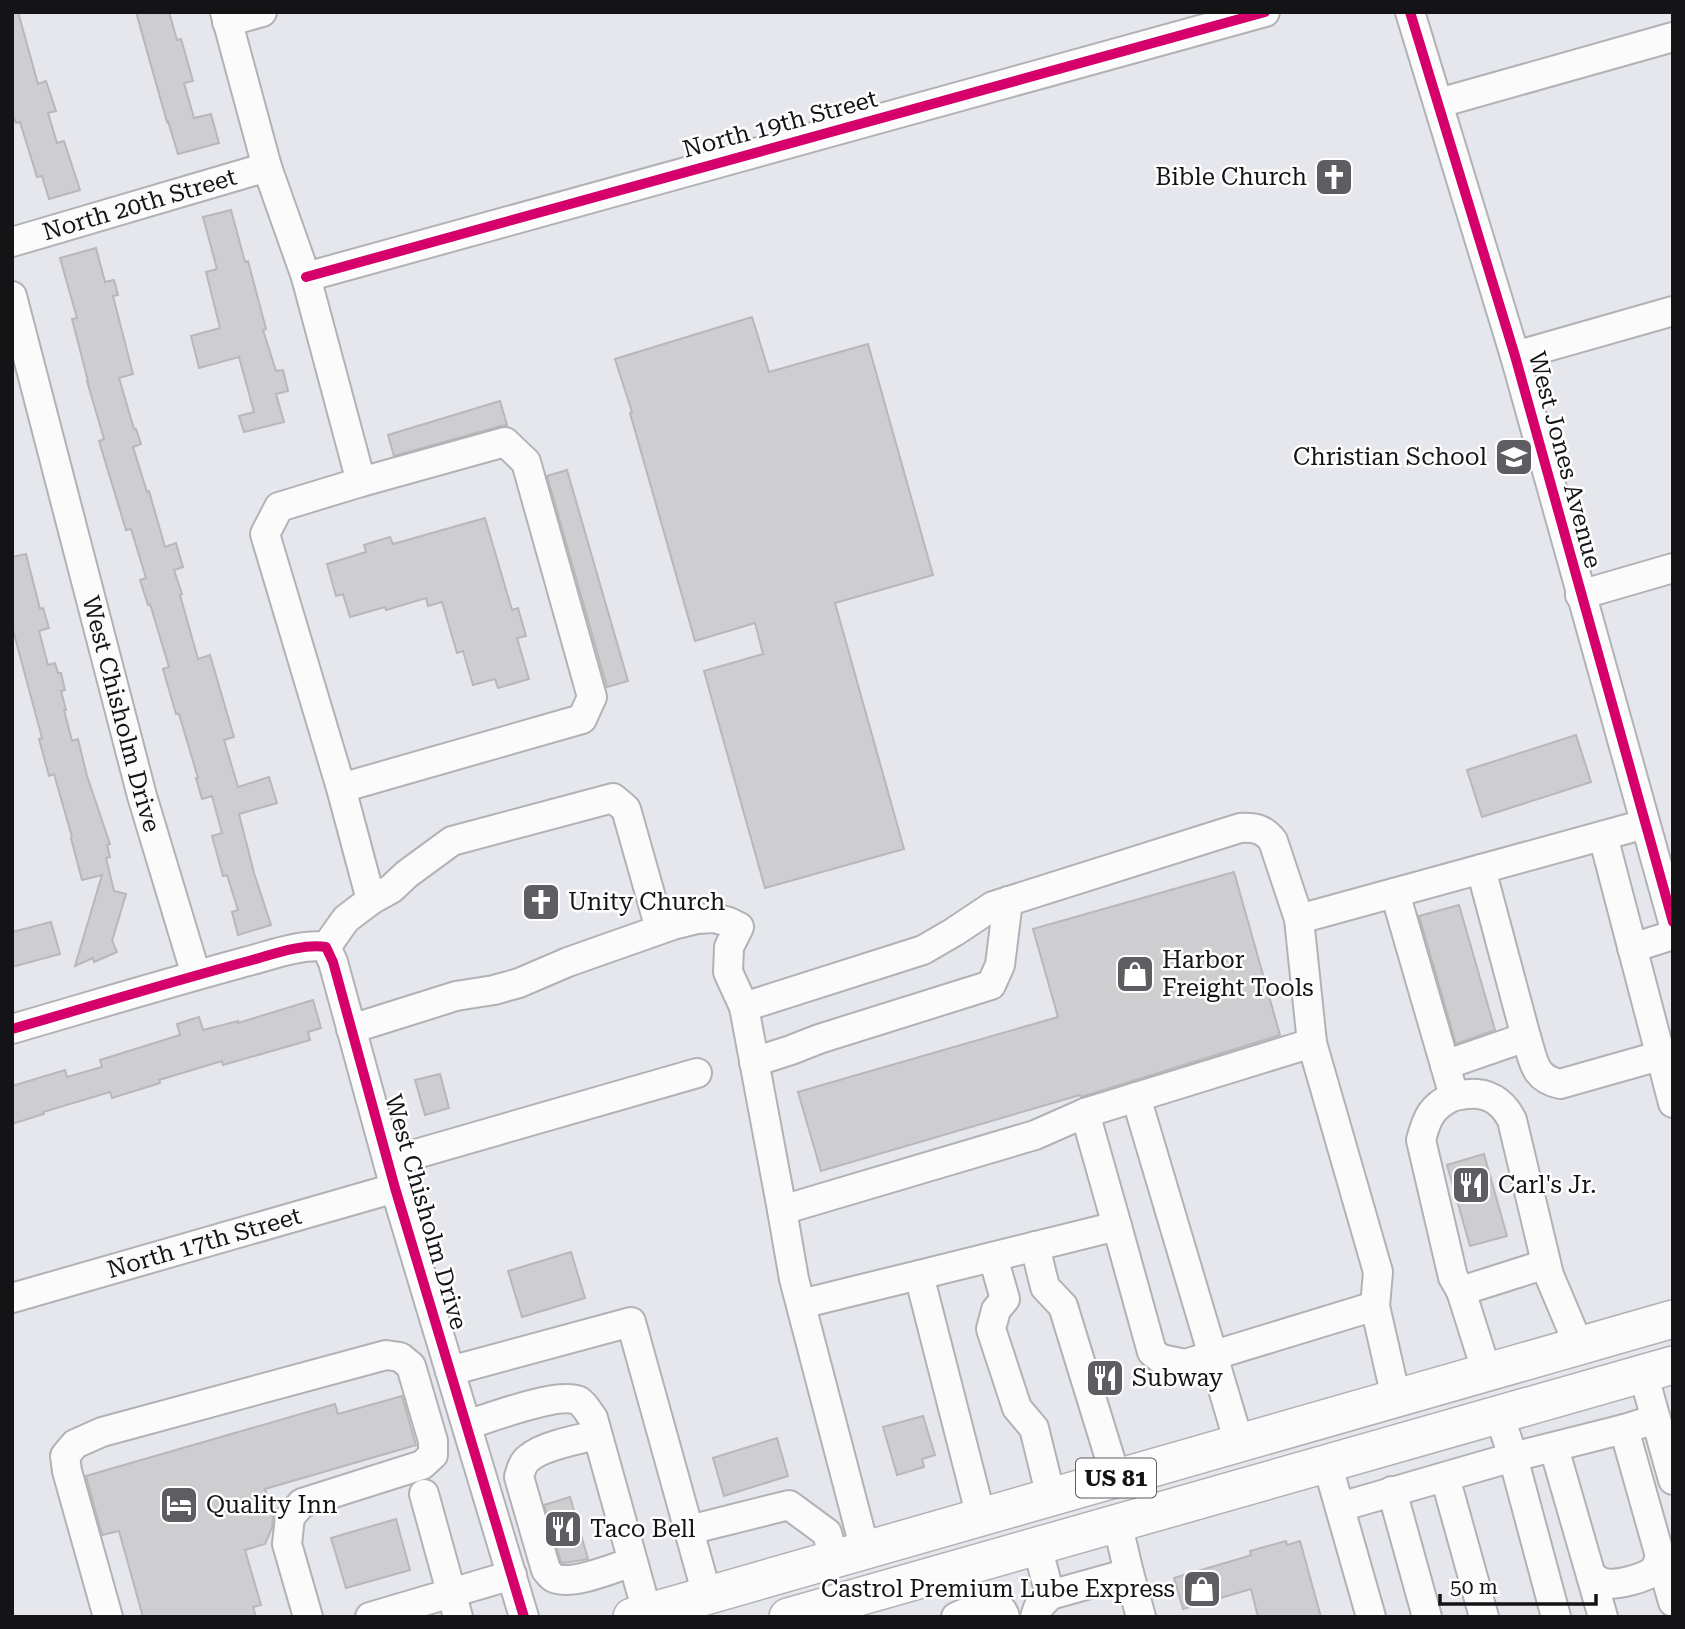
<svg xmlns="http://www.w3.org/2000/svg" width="1685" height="1629" font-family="'Roboto Serif',serif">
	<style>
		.building { fill: #ceced1; stroke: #b8b7ba; stroke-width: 2 }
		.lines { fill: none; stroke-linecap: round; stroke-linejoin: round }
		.minor-casing { stroke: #b1b2b5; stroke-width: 32 }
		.major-casing { stroke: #b1b2b5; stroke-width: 40 }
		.minor { stroke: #fbfbfc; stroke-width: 28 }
		.major { stroke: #fbfbfc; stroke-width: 37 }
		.cycleway-casing { stroke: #fff; stroke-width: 15 }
		.cycleway { stroke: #d6006c; stroke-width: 10 }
		.labels { text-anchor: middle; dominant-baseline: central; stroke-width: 5; stroke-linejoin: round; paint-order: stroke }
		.shield { fill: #fff; stroke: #5a5a5d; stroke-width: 2 }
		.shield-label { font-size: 23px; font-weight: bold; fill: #141417 }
		.street-label { font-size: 24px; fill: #141417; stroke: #fff }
		.poi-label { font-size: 24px; fill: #141417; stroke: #fff; text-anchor: start }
	</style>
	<rect width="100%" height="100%" fill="#e6e7ec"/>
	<g class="building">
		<path d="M12,12H18L38,84L46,81L56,111L48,113L57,143L64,141L80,190L49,199L42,176L37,177L20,122L16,123L12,113Z"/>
		<path d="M136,12H169L177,40L181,39L193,81L184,83L194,118L211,114L219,143L178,154L168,121L167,122Z"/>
		<path d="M231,210L245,262L248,261L266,329L263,330L276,371L283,370L288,391L276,394L284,422L244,432L239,416L254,412L239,357L199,368L191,336L220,328L206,272L217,269L203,217Z"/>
		<path d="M96,248L105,282L114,280L118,295L113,296L133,374L119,378L134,429H136L141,444L133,447L147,492L149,491L165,547L176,543L183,567L174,570L182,594L180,595L198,659L210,655L234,737L224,740L238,787L269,777L277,803L239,814L254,873L271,925L238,935L232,912L238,910L227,875L223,876L212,836L222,833L212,796L202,799L196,778H198L179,714H176L163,669L169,667L150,604L148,605L140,580L146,578L131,529L126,530L99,441L104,439L87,381H88L72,319L77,318L60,258Z"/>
		<path d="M752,317L769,372L868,344L933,575L835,603L904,849L765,888L704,671L763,654L755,623L695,641L630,413L632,412L615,359Z"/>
		<path d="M500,401L507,425L501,426L394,456L388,435Z"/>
		<path d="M567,470L628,681L607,687L547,476Z"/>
		<path d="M485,518L512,610L518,608L526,636L517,638L529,679L498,688L495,679L473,685L463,651L457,653L442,602L428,606L426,598L386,610L385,607L350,617L343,594L336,596L327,564L366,552L364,545L390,537L393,544Z"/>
		<path d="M26,554L40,609L43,608L49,628L39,631L48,665L55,663L58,673H61L65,690L61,691L66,710H64L72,741L78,739L87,776L110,844L107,845L110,857L106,858L114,891L126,894L112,941L117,952L94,962L93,958L75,966L102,875L82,880L71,838L72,837L54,774L49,776L39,739L42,738L12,626V557Z"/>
		<path d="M1576,735L1591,782L1482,817L1467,770Z"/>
		<path d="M1234,872L1280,1035L1081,1097L1080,1095L821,1171L798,1092L1058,1017L1033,929Z"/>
		<path d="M1459,905L1495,1030L1456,1044L1419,916Z"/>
		<path d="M51,922L60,954L12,967V932Z"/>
		<path d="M313,1000L321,1028L308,1032L310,1040L223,1065L222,1061L159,1080L160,1083L112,1098L110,1092L43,1112L44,1114L12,1124V1086L65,1070L67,1077L102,1067L100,1060L180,1035L177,1024L199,1017L203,1030L238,1021V1023Z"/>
		<path d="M440,1074L449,1108L425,1115L415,1080Z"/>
		<path d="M1484,1154L1507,1236L1470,1246L1447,1165Z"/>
		<path d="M571,1252L585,1298L522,1317L508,1271Z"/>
		<path d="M402,1396L416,1445L265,1489L273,1516L272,1528L265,1544L245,1550L261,1605L253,1607L256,1617H143L119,1531L102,1535L86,1476L335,1404L338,1414Z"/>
		<path d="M923,1416L935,1455L922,1459L924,1467L897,1475L883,1427Z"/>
		<path d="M777,1438L788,1476L724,1496L713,1458Z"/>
		<path d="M570,1497L588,1559L564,1563L561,1562L544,1505Z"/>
		<path d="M396,1519L410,1570L346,1588L331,1538Z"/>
		<path d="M1286,1541L1287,1545L1300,1541L1321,1617H1258L1251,1589L1183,1609L1174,1578L1242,1558L1251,1555L1250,1551Z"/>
	</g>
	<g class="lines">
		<defs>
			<g id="minor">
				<path d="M225,12L267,167L306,277L361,482"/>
				<path d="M1410,12L1515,356L1673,922"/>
				<path d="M227,22L262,12"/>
				<path d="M1439,103L1673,37"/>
				<path id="s1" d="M12,242L267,167"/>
				<path d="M306,277L1265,12"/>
				<path id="s2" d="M12,296L142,796L196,975"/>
				<path d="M1515,356L1673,311"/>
				<path d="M1580,595L1673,568"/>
				<path d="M341,788L582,719L592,697L526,462L505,442L361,482L279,507L265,534L341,788L371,900"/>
				<path d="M1603,836L1673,1103"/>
				<path d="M1395,893L1454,1096C1432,1106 1427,1117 1421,1140L1453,1277L1461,1291L1487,1373"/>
				<path d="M1299,919L1312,1043"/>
				<path d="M326,947L346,919L371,900L391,889L407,874L452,841L613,798L626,809L660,929"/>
				<path d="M1632,948L1673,935"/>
				<path d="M12,1029C88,1007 164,984 241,963C266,957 300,943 326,947L333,962L395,1188L524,1617"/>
				<path d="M351,1029L456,996L494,990L519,983L568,962L673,925L697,919L714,918L729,922L739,927L729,947L728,972L744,1007"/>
				<path d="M1526,1037C1534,1061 1533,1078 1560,1084L1673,1052"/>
				<path d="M754,1062L791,1050L819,1039L991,985L1000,965L1008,901"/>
				<path d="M1445,1065L1526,1037L1481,869"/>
				<path d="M1454,1096C1461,1095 1470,1093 1477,1094C1493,1095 1505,1106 1512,1120L1549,1275L1579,1346"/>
				<path d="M1136,1097L1239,1443"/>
				<path d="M1085,1113L1117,1226"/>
				<path d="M388,1162L697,1073"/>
				<path d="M782,1210L744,1007L923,950L954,932L993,906L1240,828C1255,827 1264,829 1273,841L1299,919L1645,824"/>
				<path d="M1035,1246L1045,1287L1063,1306L1116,1478"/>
				<path d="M993,1257L1005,1299L996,1310L991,1329L1017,1408L1034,1428L1051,1497"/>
				<path d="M1461,1291L1546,1264"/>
				<path id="s3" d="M12,1298L395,1188"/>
				<path d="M801,1304L919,1275"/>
				<path d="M450,1371L631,1322L707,1595"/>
				<path d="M1643,1373L1673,1480"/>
				<path d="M1499,1414L1513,1457L1556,1617"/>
				<path d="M467,1425C489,1418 560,1391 579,1401C585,1405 589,1413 593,1418L647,1612"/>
				<path d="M1624,1429L1673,1602"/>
				<path d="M597,1435C579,1439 542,1446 529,1458C523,1462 521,1470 519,1477L546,1570C549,1573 550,1576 554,1578C572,1586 614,1568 632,1562"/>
				<path d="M1554,1448L1603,1617"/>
				<path d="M1327,1463L1371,1617"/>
				<path d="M1445,1477L1484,1617"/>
				<path d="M1392,1491L1427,1617"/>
				<path d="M424,1494L458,1617"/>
				<path d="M1340,1507L1513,1457L1624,1429L1656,1419"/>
				<path d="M981,1517L919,1275L1117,1226L1152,1352L1161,1359L1185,1364L1375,1306"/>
				<path d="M689,1530L789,1505L827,1533L834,1559"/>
				<path d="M1037,1546L1050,1595L1129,1573L1117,1522"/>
				<path d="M865,1550L794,1279L782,1210L1035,1135L1085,1113L1312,1043L1378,1272L1375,1306L1396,1398"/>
				<path d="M1129,1573L1141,1617"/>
				<path d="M1591,1575C1595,1578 1599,1582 1605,1583C1615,1586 1646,1578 1653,1571C1658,1566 1658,1561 1660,1555"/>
				<path d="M108,1617L67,1471L65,1456L75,1444L102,1432L386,1355L400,1357L411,1366L433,1441V1455L422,1465L302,1503L290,1517L287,1544L308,1617"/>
				<path d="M370,1617L512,1575"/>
				<path d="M956,1617C971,1611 999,1594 1005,1617"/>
				<path d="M1035,1617L1038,1608L1050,1595"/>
			</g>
			<g id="major">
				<path d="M632,1617L1673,1319"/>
				<path d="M788,1617L1673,1365"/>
			</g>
		</defs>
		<use href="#minor" class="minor-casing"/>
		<use href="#major" class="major-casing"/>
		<use href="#minor" class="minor"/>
		<use href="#major" class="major"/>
		<defs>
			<g id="cycleway">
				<path d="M1410,12L1515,356L1673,922"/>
				<path d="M306,277L1265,12"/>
				<path d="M12,1029C88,1007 164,984 241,963C266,957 300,943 326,947L333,962L395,1188L524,1617"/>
			</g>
		</defs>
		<use href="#cycleway" class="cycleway-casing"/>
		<use href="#cycleway" class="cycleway"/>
	</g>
	<defs>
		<symbol id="church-square" viewBox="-11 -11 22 22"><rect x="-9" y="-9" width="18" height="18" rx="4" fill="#5e5e62" stroke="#fff"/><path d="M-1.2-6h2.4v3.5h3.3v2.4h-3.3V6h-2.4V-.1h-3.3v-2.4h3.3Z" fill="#fff"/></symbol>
		<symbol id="school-square" viewBox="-11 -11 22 22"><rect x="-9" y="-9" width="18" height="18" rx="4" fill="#5e5e62" stroke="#fff"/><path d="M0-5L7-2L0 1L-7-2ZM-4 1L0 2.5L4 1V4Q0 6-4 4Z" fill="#fff"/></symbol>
		<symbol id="shop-square" viewBox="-11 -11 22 22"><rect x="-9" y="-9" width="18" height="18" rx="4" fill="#5e5e62" stroke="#fff"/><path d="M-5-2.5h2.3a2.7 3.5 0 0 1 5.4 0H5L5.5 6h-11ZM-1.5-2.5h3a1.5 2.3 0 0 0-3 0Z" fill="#fff"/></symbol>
		<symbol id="restaurant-square" viewBox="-11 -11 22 22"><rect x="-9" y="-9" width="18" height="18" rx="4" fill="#5e5e62" stroke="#fff"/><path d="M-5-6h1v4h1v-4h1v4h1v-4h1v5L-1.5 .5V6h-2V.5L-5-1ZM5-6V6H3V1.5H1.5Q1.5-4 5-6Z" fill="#fff"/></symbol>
		<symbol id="hotel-square" viewBox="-11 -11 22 22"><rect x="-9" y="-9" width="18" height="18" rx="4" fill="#5e5e62" stroke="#fff"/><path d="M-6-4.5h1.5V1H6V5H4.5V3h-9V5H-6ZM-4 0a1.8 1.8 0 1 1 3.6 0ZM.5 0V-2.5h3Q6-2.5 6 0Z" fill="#fff"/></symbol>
	</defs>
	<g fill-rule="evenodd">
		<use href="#church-square" x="1312" y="155" width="44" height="44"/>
		<use href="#school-square" x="1492" y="435" width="44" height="44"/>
		<use href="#church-square" x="519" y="880" width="44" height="44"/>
		<use href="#shop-square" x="1113" y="952" width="44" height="44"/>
		<use href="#restaurant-square" x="1449" y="1163" width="44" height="44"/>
		<use href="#restaurant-square" x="1083" y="1356" width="44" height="44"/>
		<use href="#hotel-square" x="157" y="1483" width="44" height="44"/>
		<use href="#restaurant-square" x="541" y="1507" width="44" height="44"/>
		<use href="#shop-square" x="1180" y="1567" width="44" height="44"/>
	</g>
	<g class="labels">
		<rect class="shield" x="1076" y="1458.5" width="80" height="39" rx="5"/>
		<g class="shield-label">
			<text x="1116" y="1478">US 81</text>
		</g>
		<g class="street-label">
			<text transform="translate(780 124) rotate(-15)">North 19th Street</text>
			<text stroke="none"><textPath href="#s1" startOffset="133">North 20th Street</textPath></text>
			<text transform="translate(1565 460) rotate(75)">West Jones Avenue</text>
			<text stroke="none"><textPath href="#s2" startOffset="432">West Chisholm Drive</textPath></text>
			<text transform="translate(426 1212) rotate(74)">West Chisholm Drive</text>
			<text stroke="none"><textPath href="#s3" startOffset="200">North 17th Street</textPath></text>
		</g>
		<g class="poi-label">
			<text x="1307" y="177" text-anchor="end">Bible Church</text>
			<text x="1487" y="457" text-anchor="end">Christian School</text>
			<text x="568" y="902">Unity Church</text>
			<text x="1162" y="960">Harbor<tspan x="1162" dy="28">Freight Tools</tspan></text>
			<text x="1498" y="1185">Carl's Jr.</text>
			<text x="1132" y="1378">Subway</text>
			<text x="206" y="1505">Quality Inn</text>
			<text x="590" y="1529">Taco Bell</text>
			<text x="1175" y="1589" text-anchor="end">Castrol Premium Lube Express</text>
		</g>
	</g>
	<rect width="1685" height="1629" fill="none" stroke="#141417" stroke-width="28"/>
	<path d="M1440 1594v10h156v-10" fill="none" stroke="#141417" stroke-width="3.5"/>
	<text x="1450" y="1594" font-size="21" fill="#141417" stroke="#ffffff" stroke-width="5" paint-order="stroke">50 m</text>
</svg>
